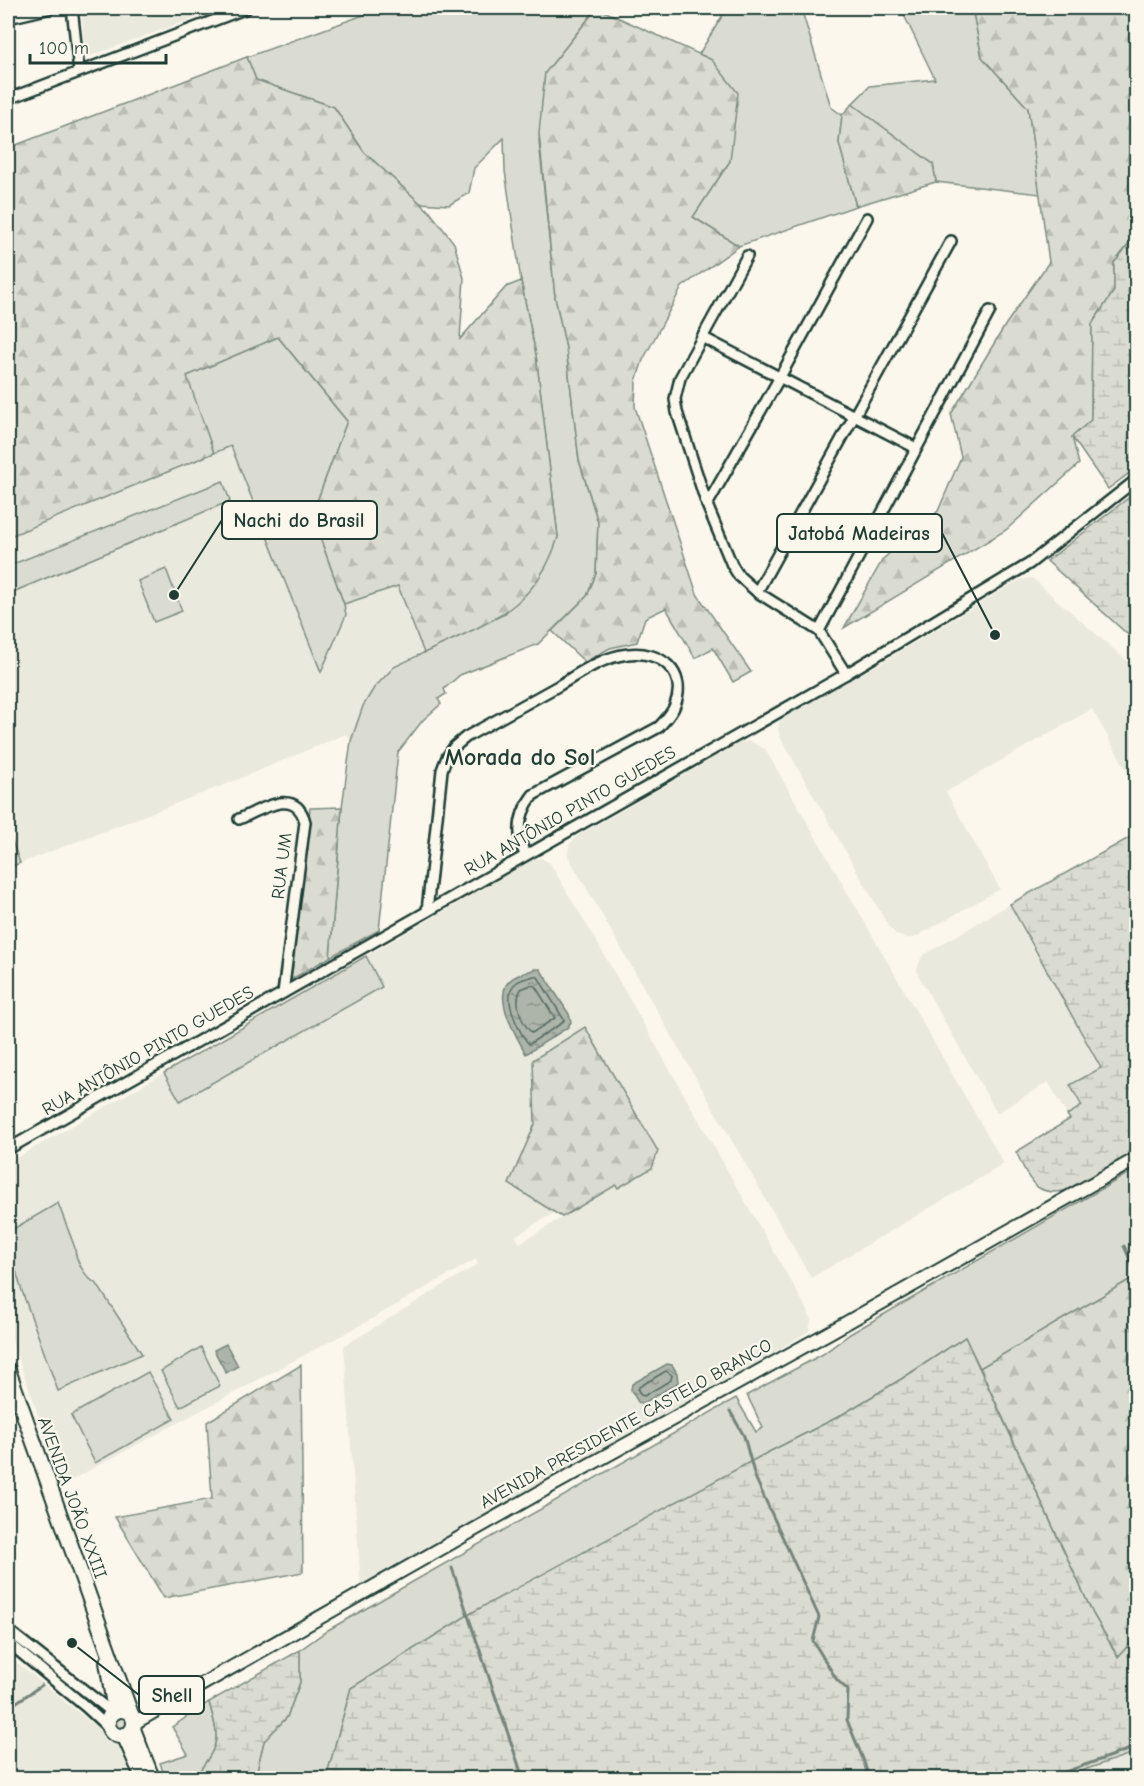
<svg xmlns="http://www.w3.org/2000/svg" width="1144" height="1786" font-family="'Comic Neue',sans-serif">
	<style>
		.built { fill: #eae9de; fill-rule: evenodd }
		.grass { fill: #dbdcd1; stroke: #7d8c82; stroke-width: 1.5 }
		.forest { fill: url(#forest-firs); stroke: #7d8c82; stroke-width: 1.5 }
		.wetland { fill: url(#wetland-marsh); stroke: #7d8c82; stroke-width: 1.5 }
		.water { fill: url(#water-ripples); stroke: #74847b; stroke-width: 1.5 }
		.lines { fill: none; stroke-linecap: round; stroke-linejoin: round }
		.shore { stroke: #586d63; stroke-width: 1.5 }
		.stream { stroke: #74847b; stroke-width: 3 }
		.minor-casing { stroke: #1f3d34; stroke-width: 14 }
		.tertiary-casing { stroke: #1f3d34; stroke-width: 16 }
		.secondary-casing { stroke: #1f3d34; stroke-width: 18 }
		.minor { stroke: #fbf7ec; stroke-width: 9 }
		.tertiary { stroke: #fbf7ec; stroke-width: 12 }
		.secondary { stroke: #fbf7ec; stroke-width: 14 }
		.labels { text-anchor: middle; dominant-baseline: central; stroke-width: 4.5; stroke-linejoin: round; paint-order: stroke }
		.street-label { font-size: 18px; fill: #1f3d34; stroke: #fbf7ec }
		.district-label { font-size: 24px; font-weight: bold; fill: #1f3d34; stroke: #fbf7ec }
		.leader { fill: none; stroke: #1f3d34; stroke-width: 2 }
		.callout-dot { fill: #1f3d34; stroke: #fbf7ec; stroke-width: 2 }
		.callout { fill: #fbf7ec; stroke: #1f3d34; stroke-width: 2 }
		.callout-label { font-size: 20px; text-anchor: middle; font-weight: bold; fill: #1f3d34 }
	</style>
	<defs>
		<pattern id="forest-firs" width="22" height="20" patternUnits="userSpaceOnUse" patternTransform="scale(1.5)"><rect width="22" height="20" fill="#dbdcd1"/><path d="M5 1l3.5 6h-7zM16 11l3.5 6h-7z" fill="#bcbeb4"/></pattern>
		<pattern id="wetland-marsh" width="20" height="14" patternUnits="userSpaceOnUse" patternTransform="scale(1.5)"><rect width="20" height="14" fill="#dbdcd1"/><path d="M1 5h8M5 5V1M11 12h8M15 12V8" fill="none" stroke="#bcbeb4"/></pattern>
		<pattern id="water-ripples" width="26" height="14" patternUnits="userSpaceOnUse" patternTransform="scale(1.5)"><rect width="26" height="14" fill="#adb4aa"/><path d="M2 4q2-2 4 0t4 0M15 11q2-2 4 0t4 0" fill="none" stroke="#8c948b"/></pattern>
	</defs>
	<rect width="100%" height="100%" fill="#fbf7ec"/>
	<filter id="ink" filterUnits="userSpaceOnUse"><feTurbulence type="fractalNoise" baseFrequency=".0167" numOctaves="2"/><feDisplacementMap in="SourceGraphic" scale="12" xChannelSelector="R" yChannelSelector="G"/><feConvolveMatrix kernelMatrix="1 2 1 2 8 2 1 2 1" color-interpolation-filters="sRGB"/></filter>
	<g filter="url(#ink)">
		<g class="built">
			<path d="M81,8H201L203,15L90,56L86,55Z"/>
			<path d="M186,376L344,604L398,586L424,653L394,667L363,706L351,741L346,734L229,783L8,868V537L214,453Z"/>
			<path d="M1032,578L1136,669V787L1092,709L946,792L1000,889L914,938H905L897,935L889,927L780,737L778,729L779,722L784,716L874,667L1019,580Z"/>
			<path d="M749,741L765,749L1004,1164L811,1278L568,856L569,845L577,836L740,743Z"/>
			<path d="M541,858L550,863L599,946L808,1311L811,1320L809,1331L763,1359L625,1435L361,1588L344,1346L478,1264L476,1259L370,1320L60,1486L35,1405L8,1331V1163L532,860ZM659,1151L652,1168L618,1188L616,1185L520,1243L515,1236Z"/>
			<path d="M1010,904L1102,1068L1082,1106L1067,1115L1048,1082L997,1113L918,975L917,969L922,956Z"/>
			<path d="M8,1655L121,1747L131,1778H8Z"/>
			<path d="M1136,1752V1778H1061Z"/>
		</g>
		<g class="grass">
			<path d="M383,8H597L545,73L539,141L555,297L566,348L579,460L598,522L596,574L587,596L538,644L460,675L444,689L446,694L438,699L441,704L423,720L398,752L379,930L330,957L342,807L351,741L363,706L374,688L394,667L505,614L558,537L536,355L521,281L505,171L504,138L474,168L469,193L449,205L420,203L364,152L334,107L256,80L247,57Z"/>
			<path d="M727,8H801L831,107L842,115L839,143L856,206L739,246L693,217L730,161L712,60L699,54Z"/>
			<path d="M914,8H972L982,57L1028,108L1040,194L936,182L933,164L852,104L870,86L935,79L901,9Z"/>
			<path d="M278,337L347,421L312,515L344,604L346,615L321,672L231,446L214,453L186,376Z"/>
			<path d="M223,481L230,501L8,594V566Z"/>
			<path d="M166,569L182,611L154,622L138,581Z"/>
			<path d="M8,830L20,863L8,868Z"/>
			<path d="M366,956L382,987L180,1101L164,1073Z"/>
			<path d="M1136,1169V1276L980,1368L965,1337L903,1378L838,1417L763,1455L351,1688L326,1778H255L264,1741L287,1717L300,1682V1650L328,1630L736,1398L756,1432L763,1428L747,1395L823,1354L850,1334Z"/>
			<path d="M58,1203L75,1248C75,1260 86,1279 97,1284L142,1354L58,1391L22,1291L8,1244V1232Z"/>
			<path d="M201,1347L220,1386L180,1407L161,1371Z"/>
			<path d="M148,1372L174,1419L95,1463L71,1415Z"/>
			<path d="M209,1702C221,1745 219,1742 195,1778H165L160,1763L188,1754L172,1727Z"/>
			<circle cx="120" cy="1722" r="8"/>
		</g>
		<g class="forest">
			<path d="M597,8L712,60L738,93L730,161L693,217L739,246L682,287L643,360L636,381L635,407L697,594L751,672L733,682L713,648L695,658L666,608L645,618L637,642L610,648L585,662L552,631L587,596L596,574L598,522L579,460L566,348L555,297L539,133L545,73Z"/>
			<path d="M972,8H1136V199L1131,204L1133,239L1114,263V291L1092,324L1091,420L1072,437L1079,464L1006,530L844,628L883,559L938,511L961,457L951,414L1006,324L1049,262L1028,108L982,57Z"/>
			<path d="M247,57L256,80L334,107L364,152L430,212L454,243L464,278L460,339L506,287L521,281L536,355L558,537C536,610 486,623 424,653L398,586L344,604L312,515L347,421L278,337L187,376L214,453L8,537V148Z"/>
			<path d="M852,104L933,164L936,182L856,206L839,143L842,115Z"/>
			<path d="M342,807L330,957L290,980L310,808Z"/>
			<path d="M585,1027L658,1151L652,1168L618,1188L616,1185L562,1217L509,1184L535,1124L533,1060Z"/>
			<path d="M1136,1276V1637L1118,1657L1093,1614L980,1368Z"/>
			<path d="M301,1365L303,1572L164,1598L115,1517L212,1499L207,1422Z"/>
		</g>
		<g class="wetland">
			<path d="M1136,199V468L1108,489L1072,437L1091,420L1092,324L1114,291V263L1133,239L1131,203Z"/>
			<path d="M1136,492V642L1047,561Z"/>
			<path d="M1136,834V1154C1113,1167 1065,1204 1039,1188C1028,1182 1022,1163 1016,1152L1070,1119L1067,1115L1082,1106L1070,1085L1101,1068L1010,904Z"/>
			<path d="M965,1337L1093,1614L1118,1657L1136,1637V1752L1061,1778H326L351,1688L471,1613L763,1455L838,1417L903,1378Z"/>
			<path d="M300,1650V1682L287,1717L264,1741L255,1778H195C219,1742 221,1745 209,1702Z"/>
		</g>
		<g class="water">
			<path d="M535,969H540L569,1014L571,1022L567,1028L526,1054C517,1037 489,993 513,978C519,974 528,972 535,969Z"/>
			<path d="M226,1344L238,1366L226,1373L214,1350Z"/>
			<path d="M667,1364L672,1365L677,1373L678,1383L642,1404L638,1402L631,1390L632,1384Z"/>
		</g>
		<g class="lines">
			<g class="shore">
				<path d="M534,976L538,977L564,1020L562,1023L529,1044C519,1033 500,995 516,983C520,979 529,978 534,976Z"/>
				<path d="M531,985L535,986L555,1018L532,1033C522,1024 513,1003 521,989Z"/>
				<path d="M666,1371L672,1375L671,1380L644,1396L641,1395L638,1390L639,1387Z"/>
			</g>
			<g class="stream">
				<path d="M1124,1246L1136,1272"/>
				<path d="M730,1411L744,1436L755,1477L819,1617L813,1641L837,1680L848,1690L847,1720L863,1759L869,1778"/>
				<path d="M452,1568L523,1778"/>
				<path d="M8,1708L42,1685"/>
				<path d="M1048,1778L1136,1747"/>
			</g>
			<defs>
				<g id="minor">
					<path d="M72,8L79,71"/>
					<path d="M8,18L51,8"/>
					<path d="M8,99L247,8"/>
					<path d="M747,256L680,378L675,399L677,412L707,505L732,565L739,576L757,592L819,631L846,674"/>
					<path d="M702,337L916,448"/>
					<path d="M707,505L780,377L867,218"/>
					<path d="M757,592L951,241"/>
					<path d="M819,631L990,311"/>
					<path d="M239,819C261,810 296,786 305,822L283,993"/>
					<path d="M427,911L442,770L447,757L454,747L466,737C497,720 527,703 558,686C580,673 602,657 628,654C660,650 688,672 675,705C672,714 665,720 659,727L533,795C519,813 516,833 525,855"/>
					<path d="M8,1149L846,674L1029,564L1136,480"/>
					<path d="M8,1630L113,1713"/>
					<path d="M8,1642L86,1707L112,1731"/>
				</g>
				<path id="tertiary" d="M134,1723L551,1486L830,1332L1136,1159"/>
				<g id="secondary">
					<path d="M8,1370L131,1714"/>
					<path d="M107,1662L115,1712"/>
					<circle cx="121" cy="1723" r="13"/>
					<path d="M133,1729L152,1778"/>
					<path d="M124,1735L143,1778"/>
				</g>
			</defs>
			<use href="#minor" class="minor-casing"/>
			<use href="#tertiary" class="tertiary-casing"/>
			<use href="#secondary" class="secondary-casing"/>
			<use href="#minor" class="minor"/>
			<use href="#tertiary" class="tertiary"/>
			<use href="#secondary" class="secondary"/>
		</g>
	</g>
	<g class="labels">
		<g class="street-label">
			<text transform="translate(570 811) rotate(-30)">RUA ANTÔNIO PINTO GUEDES</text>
			<text transform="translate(282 866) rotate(-83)">RUA UM</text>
			<text transform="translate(148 1051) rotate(-30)">RUA ANTÔNIO PINTO GUEDES</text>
			<text transform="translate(626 1424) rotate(-29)">AVENIDA PRESIDENTE CASTELO BRANCO</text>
			<text transform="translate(72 1498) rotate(70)">AVENIDA JOÃO XXIII</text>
		</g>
		<g class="district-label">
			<text x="520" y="757">Morada do Sol</text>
		</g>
	</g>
	<path class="leader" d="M174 595L222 520M995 635L942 533M72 1643L139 1695"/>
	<g class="callout-dot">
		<circle cx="174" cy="595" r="6"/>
		<circle cx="995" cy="635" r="6"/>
		<circle cx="72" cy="1643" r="6"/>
	</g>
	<g class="callout">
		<rect x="222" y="501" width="155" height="38" rx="6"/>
		<rect x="777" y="514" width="165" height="38" rx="6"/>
		<rect x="139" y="1676" width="65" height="38" rx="6"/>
	</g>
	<g class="callout-label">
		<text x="299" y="527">Nachi do Brasil</text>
		<text x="859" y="540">Jatobá Madeiras</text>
		<text x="172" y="1702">Shell</text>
	</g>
	<rect width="1144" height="1786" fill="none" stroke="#fbf7ec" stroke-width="30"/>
	<rect x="15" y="15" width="1114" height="1756" fill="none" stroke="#1f3d34" stroke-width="2" filter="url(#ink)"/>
	<path d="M30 54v9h136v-9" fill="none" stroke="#1f3d34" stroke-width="3"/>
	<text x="39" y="54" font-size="18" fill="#1f3d34" stroke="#fbf7ec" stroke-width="4.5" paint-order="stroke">100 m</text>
</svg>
